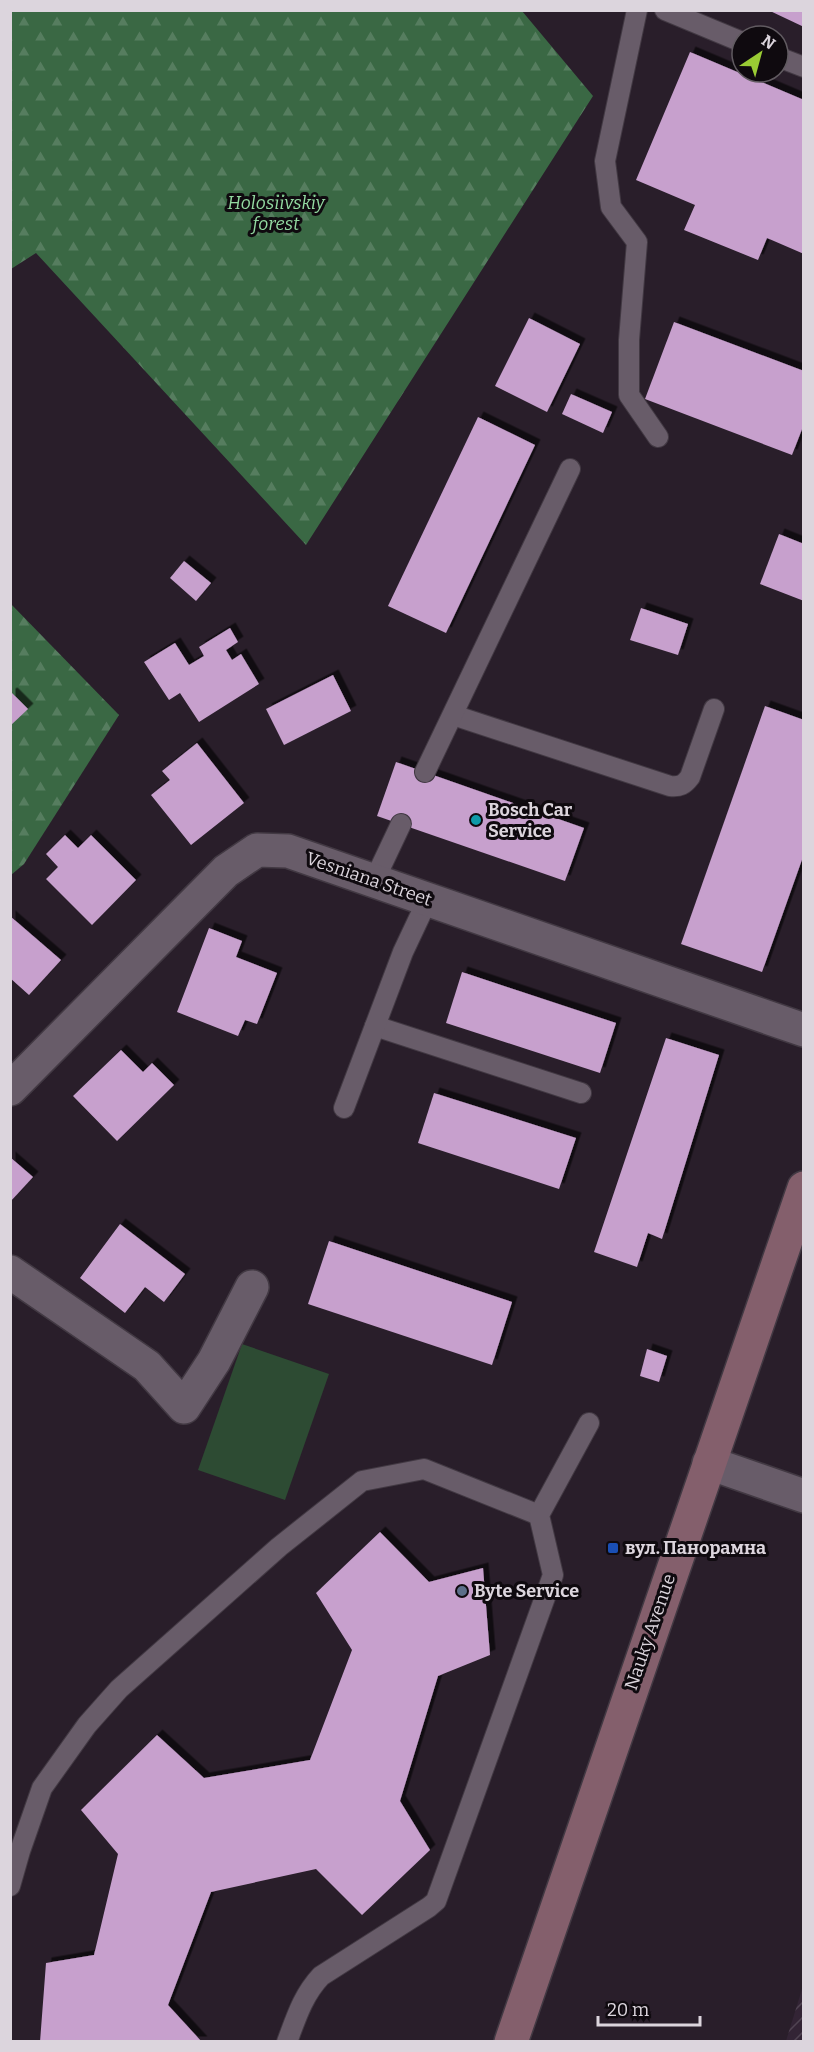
<svg xmlns="http://www.w3.org/2000/svg" width="814" height="2052" font-family="Bitter,serif">
	<style>
		.industrial { fill: url(#industrial-furrows) }
		.forest { fill: url(#forest-firs) }
		.green { fill: #2d4b33 }
		.building { fill: #c7a0cd; filter: url(#shadow) }
		.lines { fill: none; stroke-linecap: round; stroke-linejoin: round }
		.service-casing { stroke: #423943; stroke-width: 22 }
		.minor-casing { stroke: #423943; stroke-width: 36 }
		.secondary-casing { stroke: #423943; stroke-width: 36 }
		.service { stroke: #685c69; stroke-width: 20 }
		.minor { stroke: #685c69; stroke-width: 33 }
		.secondary { stroke: #845f6c; stroke-width: 33 }
		.culture-dot { fill: #0f9aa8; stroke: #0f0a0f; stroke-width: 2 }
		.transit-dot { fill: #1a4fb4; stroke: #0f0a0f; stroke-width: 2 }
		.service-dot { fill: #5c6f8a; stroke: #0f0a0f; stroke-width: 2 }
		.labels { text-anchor: middle; dominant-baseline: central; stroke-width: 6; stroke-linejoin: round; paint-order: stroke }
		.park-label { font-size: 18px; font-style: italic; fill: #93daa1; stroke: #0f0a0f }
		.poi-label { font-size: 18px; font-weight: bold; fill: #dcd5dd; stroke: #0f0a0f; text-anchor: start }
		.street-label { font-size: 18px; fill: #dcd5dd; stroke: #0f0a0f }
	</style>
	<defs>
		<pattern id="industrial-furrows" width="10" height="10" patternUnits="userSpaceOnUse" patternTransform="scale(1.5)"><rect width="10" height="10" fill="#332435"/><path d="M-1 1l2-2M0 10L10 0M9 11l2-2" fill="none" stroke="#504352"/></pattern>
		<pattern id="forest-firs" width="22" height="20" patternUnits="userSpaceOnUse" patternTransform="scale(1.5)"><rect width="22" height="20" fill="#3a6844"/><path d="M5 1l3.5 6h-7zM16 11l3.5 6h-7z" fill="#567d5f"/></pattern>
		<filter id="shadow"><feDropShadow dx="5.5" dy="-5.5" stdDeviation="0" flood-color="#0009"/></filter>
	</defs>
	<rect width="100%" height="100%" fill="#291e2a"/>
	<path class="industrial" d="M803,1986V2041H786Z"/>
	<g class="forest">
		<path d="M11,10L522,11L593,96L306,545L36,253L11,269Z"/>
		<path d="M10,603L119,715L24,864L11,875Z"/>
	</g>
	<path class="green" d="M242,1344L329,1374L285,1500L198,1470Z"/>
	<g class="building">
		<path d="M768,10H804V27Z"/>
		<path d="M690,52L804,100V254L767,238L758,260L684,230L695,205L636,180Z"/>
		<path d="M529,318L580,344L547,412L495,386Z"/>
		<path d="M674,322L804,371V424L792,455L645,399Z"/>
		<path d="M571,394L612,412L603,433L562,414Z"/>
		<path d="M478,417L535,445L446,633L388,606Z"/>
		<path d="M779,534L804,544V601L760,584Z"/>
		<path d="M184,561L211,583L196,601L170,578Z"/>
		<path d="M641,608L688,624L678,655L630,640Z"/>
		<path d="M230,628L238,642L226,650L232,660L241,654L259,684L199,722L180,693L169,700L144,662L175,643L189,665L204,656L199,647Z"/>
		<path d="M333,675L351,711L284,745L266,709Z"/>
		<path d="M12,693L28,709L10,726V694Z"/>
		<path d="M765,706L804,720V854L762,972L681,944Z"/>
		<path d="M197,743L244,803L191,845L151,795L170,780L162,771Z"/>
		<path d="M396,762L584,828L565,881L377,816Z"/>
		<path d="M65,835L78,848L91,835L136,880L92,925L46,879L58,867L46,854Z"/>
		<path d="M10,916L61,960L29,995L10,978Z"/>
		<path d="M209,928L242,941L236,957L277,973L257,1024L245,1020L238,1036L177,1012Z"/>
		<path d="M462,972L616,1023L600,1073L446,1023Z"/>
		<path d="M666,1038L719,1055L662,1239L648,1233L637,1267L594,1252Z"/>
		<path d="M121,1050L143,1072L152,1063L174,1085L117,1141L73,1096Z"/>
		<path d="M434,1093L576,1138L559,1189L418,1143Z"/>
		<path d="M10,1157L33,1177L10,1202Z"/>
		<path d="M120,1224L185,1274L164,1302L145,1287L125,1313L80,1278Z"/>
		<path d="M329,1241L512,1302L492,1365L308,1304Z"/>
		<path d="M647,1349L667,1356L659,1382L640,1376Z"/>
		<path d="M380,1532L429,1582L483,1568L490,1655L438,1676L400,1801L430,1850L362,1915L316,1869L211,1892L168,2005L202,2042H40L46,1963L94,1955L118,1854L81,1810L157,1735L204,1778L310,1760L352,1650L316,1593Z"/>
	</g>
	<g class="lines">
		<defs>
			<g id="service">
				<path d="M637,10L605,161L611,207L637,242L629,340V395L658,437"/>
				<path d="M665,10L742,42"/>
				<path d="M778,57L804,67"/>
				<path d="M453,715L670,786C680,787 684,785 690,777L714,709"/>
				<path d="M425,772L570,469"/>
				<path d="M374,881L401,824"/>
				<path d="M375,1026L581,1093"/>
				<path d="M344,1108L403,952L428,899"/>
				<path d="M10,1886L20,1851L42,1788L87,1725L119,1689L279,1547L362,1481L424,1469L539,1515"/>
				<path d="M287,2042C296,2018 303,1995 321,1976L429,1907L436,1901L553,1575L539,1515L589,1423"/>
			</g>
			<g id="minor">
				<path d="M10,1089L226,871L257,850L288,851L804,1030"/>
				<path d="M10,1272L147,1366L184,1407L214,1361L252,1287"/>
				<path d="M709,1463L804,1496"/>
			</g>
			<path id="secondary" d="M511,2042L804,1188"/>
		</defs>
		<use href="#service" class="service-casing"/>
		<use href="#minor" class="minor-casing"/>
		<use href="#secondary" class="secondary-casing"/>
		<use href="#service" class="service"/>
		<use href="#minor" class="minor"/>
		<use href="#secondary" class="secondary"/>
	</g>
	<circle class="culture-dot" cx="476" cy="820" r="6"/>
	<rect class="transit-dot" x="607" y="1542" width="12" height="12" rx="3"/>
	<circle class="service-dot" cx="462" cy="1591" r="6"/>
	<g class="labels">
		<g class="park-label">
			<text x="276" y="203">Holosiivskiy<tspan x="276" dy="21">forest</tspan></text>
		</g>
		<g class="poi-label">
			<text x="488" y="810">Bosch Car<tspan x="488" dy="21">Service</tspan></text>
			<text x="625" y="1548">вул. Панорамна</text>
			<text x="474" y="1591">Byte Service</text>
		</g>
		<g class="street-label">
			<text transform="translate(369 879) rotate(19)">Vesniana Street</text>
			<text transform="translate(650 1632) rotate(-71)">Nauky Avenue</text>
		</g>
	</g>
	<rect width="814" height="2052" fill="none" stroke="#dcd5dd" stroke-width="24"/>
	<g transform="translate(760 54) rotate(36)"><circle r="28" fill="#0f0a0f" stroke="#615b61" stroke-width="1.5"/>
	<path d="M0-4.5L10 22L0 15L-10 22Z" fill="#9acb34"/>
	<text y="-9" font-size="16" font-weight="bold" text-anchor="middle" fill="#dcd5dd">N</text>
	</g>
	<path d="M598 2016v9h102v-9" fill="none" stroke="#dcd5dd" stroke-width="3"/>
	<text x="607" y="2016" font-size="18" fill="#dcd5dd" stroke="#0f0a0f" stroke-width="4.5" paint-order="stroke">20 m</text>
</svg>
